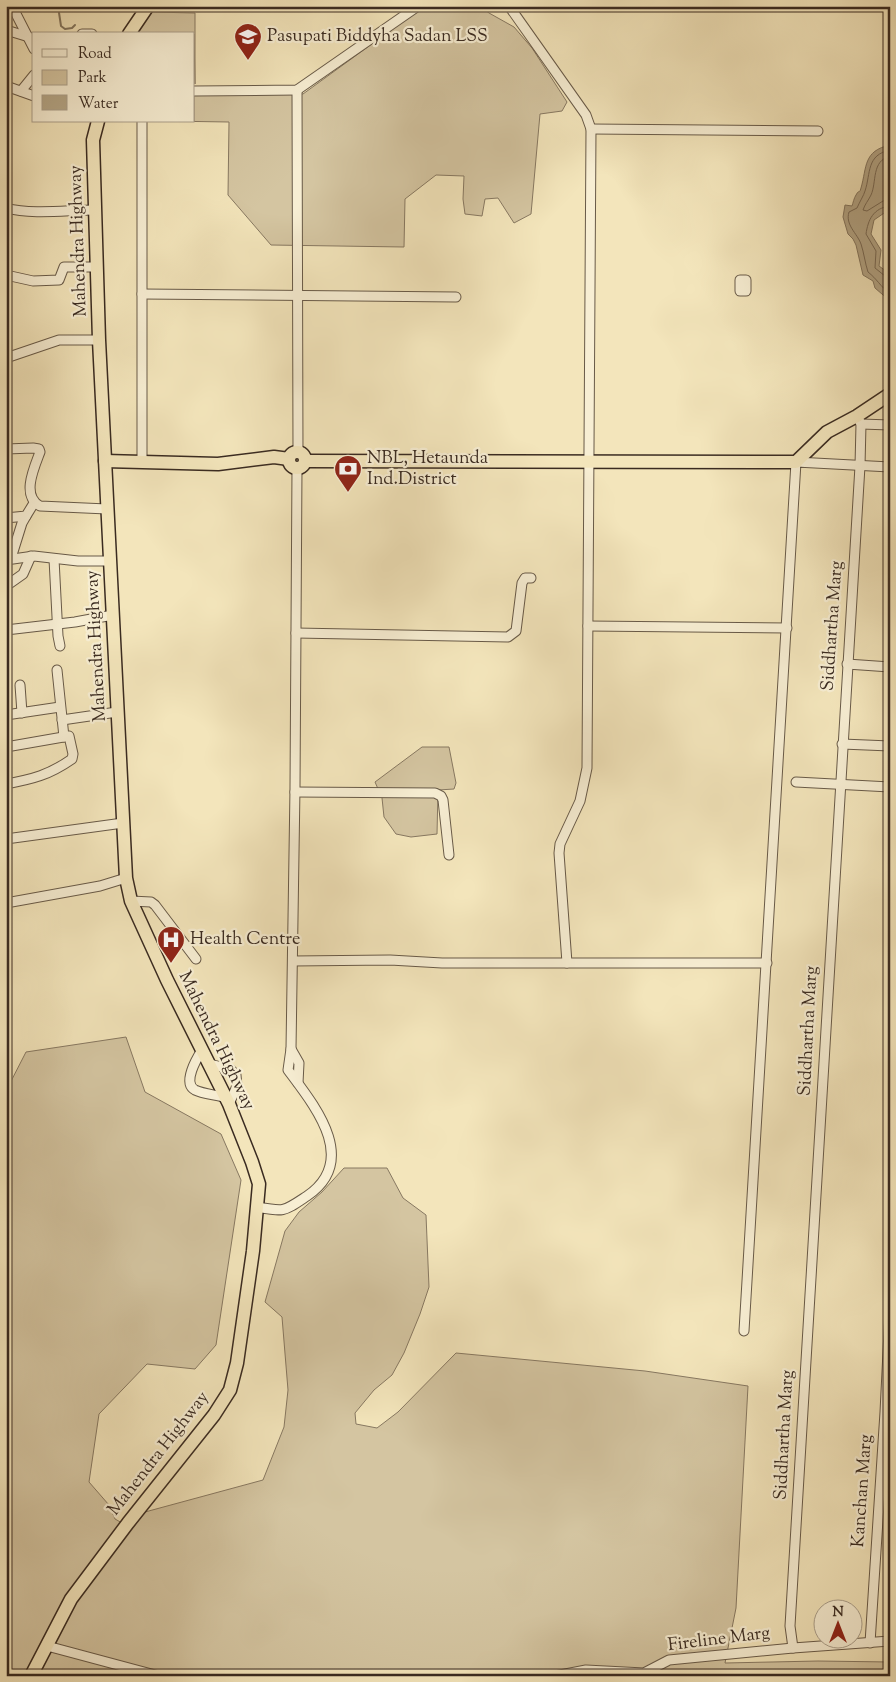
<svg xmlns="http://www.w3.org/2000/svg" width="896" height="1682" font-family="'Sorts Mill Goudy',serif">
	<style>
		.green { fill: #d4c5a1; stroke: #877861 }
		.water { fill: #b4a687; stroke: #83755e }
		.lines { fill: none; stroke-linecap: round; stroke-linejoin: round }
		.shore { stroke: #776854; stroke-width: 1 }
		.stream { stroke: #83755e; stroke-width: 2 }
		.minor-casing { stroke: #685a48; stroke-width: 11 }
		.highway-casing { stroke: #3a2b21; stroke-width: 15 }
		.minor { stroke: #f7eed3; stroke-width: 9 }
		.highway { stroke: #f3e5bb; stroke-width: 12 }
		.labels { text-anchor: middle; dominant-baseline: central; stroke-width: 4.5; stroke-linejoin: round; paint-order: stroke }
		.poi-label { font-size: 18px; fill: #3a2b21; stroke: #f7eed3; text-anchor: start }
		.street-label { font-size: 18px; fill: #3a2b21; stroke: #f7eed3 }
	</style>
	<rect width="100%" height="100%" fill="#f3e5bb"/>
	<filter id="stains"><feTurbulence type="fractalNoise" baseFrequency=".004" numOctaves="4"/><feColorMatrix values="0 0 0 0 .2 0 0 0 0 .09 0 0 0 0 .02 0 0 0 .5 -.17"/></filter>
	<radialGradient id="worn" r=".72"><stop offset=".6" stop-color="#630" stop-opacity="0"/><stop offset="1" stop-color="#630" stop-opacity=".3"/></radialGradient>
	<g class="green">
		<path d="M424,6H480L489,13L514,27L532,48L567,102L562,111L540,114L531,214L514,223L498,198L485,199L482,216L465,214L463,199L464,176L436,175L405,199L404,247L271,245L228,195L229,122L163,121H194V94H303Z"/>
		<path d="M152,12L195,13V84L194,34H134Z"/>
		<path d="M422,747H449L456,783L454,789L438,790L437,834L411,837L396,834L384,817L382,798L375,782Z"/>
		<path d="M126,1037L145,1092L221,1134L241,1180L216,1345L195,1369L147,1364L99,1414L89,1482L109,1505L115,1519L131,1528L145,1512L263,1480L284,1427L288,1390L282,1317L265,1302L285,1231L299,1212L322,1192L344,1168H387L403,1198L426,1215L429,1287L420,1314L404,1353L392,1375L374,1390L355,1413L356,1424L377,1428L398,1412L456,1353L645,1371L748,1386L736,1608L725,1663L818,1661L890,1662V1676H6V1091L26,1052Z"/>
	</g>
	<path class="water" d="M890,145V209L874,220L871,234L881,250L879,266L890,274V301L875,288L873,281L863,275L856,245L853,239L848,234L843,217L845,205L852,206C853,203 854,198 856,195C860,188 859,195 861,188C867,167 863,151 890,145Z"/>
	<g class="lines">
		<g class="shore">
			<path d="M890,150C866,155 871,173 865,191C864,195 859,203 857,208L849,212C845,225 857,233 861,244C864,253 865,263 868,272C877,279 880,286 890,294"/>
			<path d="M890,156C871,161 877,182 871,195C868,201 865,204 863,210L867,211L883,201L890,199"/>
			<path d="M890,206C873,208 868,220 866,234L876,251L875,268L885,276L890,277"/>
		</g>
		<path class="stream" d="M58,6L61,26L65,29L72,28L75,25"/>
		<defs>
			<g id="minor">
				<path d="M12,6L34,49"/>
				<path d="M509,6L586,115L591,129L587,768L580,801L560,844L559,853L567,963"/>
				<path d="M6,30L29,37"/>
				<path d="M82,34H92"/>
				<path d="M6,86L34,96"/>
				<path d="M297,90L298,451"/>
				<path d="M21,91L34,75"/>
				<path d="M194,91L297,90L418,6"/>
				<path d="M591,129L818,131"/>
				<path d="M6,208C33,215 67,210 95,210"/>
				<path d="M6,275L33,281L59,280L64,267H97"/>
				<rect x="740" y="280" width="6" height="11"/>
				<path d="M142,294L456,297"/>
				<path d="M6,358L59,340H99"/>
				<path d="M861,424L890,425"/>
				<path d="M6,449L33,448L39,449L40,452C34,468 21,496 40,506L107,509"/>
				<path d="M142,462V121"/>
				<path d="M6,518L26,516L34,503"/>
				<path d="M6,557L12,555L22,523L26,516"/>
				<path d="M54,559L58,636L60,646"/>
				<path d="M6,560L34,556L78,561H110"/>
				<path d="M6,586L23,574L31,556"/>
				<path d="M588,626L787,628"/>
				<path d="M6,630L75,622L113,615"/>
				<path d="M296,633L508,637L516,631L522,583L525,578H531"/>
				<path d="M847,664L890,667"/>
				<path d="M57,670L64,737"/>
				<path d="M20,685L22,713"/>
				<path d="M6,715L60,707"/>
				<path d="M62,720L117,712"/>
				<path d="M842,744L890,746"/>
				<path d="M6,747L69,736L73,754L72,759C49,775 33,779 6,784"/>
				<path d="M796,782L890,787"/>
				<path d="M295,792L435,793L441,796L443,800L449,855"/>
				<path d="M6,839L123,823"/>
				<path d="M131,901L151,902L155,905L196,959"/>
				<path d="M6,903L100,886L126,878"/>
				<path d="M293,961L390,960L442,963H767"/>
				<path d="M291,1049L299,1063L298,1083"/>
				<path d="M202,1050C197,1058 182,1083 195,1090C203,1094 217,1095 226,1098"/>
				<path d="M209,1064L230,1069L236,1075L237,1086L229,1104"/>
				<path d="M257,1207C285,1212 283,1212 307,1196C360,1160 314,1105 288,1070L291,1049L295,788L297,468"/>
				<path d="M744,1331L796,462L890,467"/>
				<path d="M870,1643L885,1412L890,1311"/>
				<path d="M47,1646L159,1676"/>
				<path d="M793,1648L790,1626L860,466L861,424L857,416"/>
				<path d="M555,1676L586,1670L644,1673L669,1660L793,1648L890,1641"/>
			</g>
			<g id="highway">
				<path d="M129,34L148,6"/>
				<circle cx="297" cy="460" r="8"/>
				<path d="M105,461L218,464L274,457L289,459"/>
				<path d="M306,461L796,462L827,432L857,416L890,394"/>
				<path d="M31,1676L71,1599L128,1523L214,1415L230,1390L237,1363L253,1251L259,1184L252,1162L229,1104L167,980L131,901L126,878L99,340L93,140L98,121"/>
			</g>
		</defs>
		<use href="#minor" class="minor-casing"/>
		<use href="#highway" class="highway-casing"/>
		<use href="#minor" class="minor"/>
		<use href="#highway" class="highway"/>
	</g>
	<defs>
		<symbol id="school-pin" viewBox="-11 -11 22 30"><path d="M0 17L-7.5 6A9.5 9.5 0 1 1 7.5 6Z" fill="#8f2418" stroke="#f7eed3"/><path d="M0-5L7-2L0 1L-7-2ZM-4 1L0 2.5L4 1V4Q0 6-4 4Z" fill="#fff"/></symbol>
		<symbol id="bank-pin" viewBox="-11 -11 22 30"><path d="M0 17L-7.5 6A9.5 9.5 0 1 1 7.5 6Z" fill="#8f2418" stroke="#f7eed3"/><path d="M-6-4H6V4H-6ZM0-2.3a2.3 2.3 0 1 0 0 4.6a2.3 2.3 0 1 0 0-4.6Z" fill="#fff"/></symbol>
		<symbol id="hospital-pin" viewBox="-11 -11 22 30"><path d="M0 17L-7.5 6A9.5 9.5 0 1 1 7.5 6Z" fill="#8f2418" stroke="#f7eed3"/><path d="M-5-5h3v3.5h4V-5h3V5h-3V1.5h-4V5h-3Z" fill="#fff"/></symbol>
	</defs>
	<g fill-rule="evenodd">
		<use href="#school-pin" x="232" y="21" width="32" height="43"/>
		<use href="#bank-pin" x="332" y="453" width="32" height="43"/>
		<use href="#hospital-pin" x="155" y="924" width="32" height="43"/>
	</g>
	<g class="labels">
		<g class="poi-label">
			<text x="267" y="37">Pasupati Biddyha Sadan LSS</text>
			<text x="367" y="459">NBL, Hetaunda<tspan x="367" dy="21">Ind.District</tspan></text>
			<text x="190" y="940">Health Centre</text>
		</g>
		<g class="street-label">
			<text transform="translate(79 241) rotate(-92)">Mahendra Highway</text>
			<text transform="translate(833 626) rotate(-86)">Siddhartha Marg</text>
			<text transform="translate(97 646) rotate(-93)">Mahendra Highway</text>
			<text transform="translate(809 1031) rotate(-87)">Siddhartha Marg</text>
			<text transform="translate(216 1041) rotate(64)">Mahendra Highway</text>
			<text transform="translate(785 1435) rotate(-87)">Siddhartha Marg</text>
			<text transform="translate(159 1454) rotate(-52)">Mahendra Highway</text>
			<text transform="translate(863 1491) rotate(-86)">Kanchan Marg</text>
			<text transform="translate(719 1640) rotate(-7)">Fireline Marg</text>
		</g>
	</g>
	<rect width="896" height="1682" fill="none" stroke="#f3e5bb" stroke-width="25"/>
	<rect x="8" y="8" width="881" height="1667" fill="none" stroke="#3a2b21" stroke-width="2.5"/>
	<rect x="12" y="12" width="871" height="1657" fill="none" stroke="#3a2b21"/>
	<rect x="32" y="32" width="162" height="90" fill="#f7eed3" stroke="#aba08c"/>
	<rect x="42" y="49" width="25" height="8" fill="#f7eed3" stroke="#aba08c"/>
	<text x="78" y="58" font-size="15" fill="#3a2b21">Road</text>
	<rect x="42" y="70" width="25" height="15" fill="#d4c5a1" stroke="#aba08c"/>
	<text x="78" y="82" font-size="15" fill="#3a2b21">Park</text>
	<rect x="42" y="95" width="25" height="15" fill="#b4a687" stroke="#aba08c"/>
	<text x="78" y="108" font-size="15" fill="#3a2b21">Water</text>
	<g transform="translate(838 1624)"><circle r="24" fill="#f7eed3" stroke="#aba08c"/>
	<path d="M0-4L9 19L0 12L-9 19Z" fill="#8f2418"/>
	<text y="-8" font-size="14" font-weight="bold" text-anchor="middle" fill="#3a2b21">N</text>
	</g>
	<rect width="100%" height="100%" filter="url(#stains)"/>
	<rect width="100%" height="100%" fill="url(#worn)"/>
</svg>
